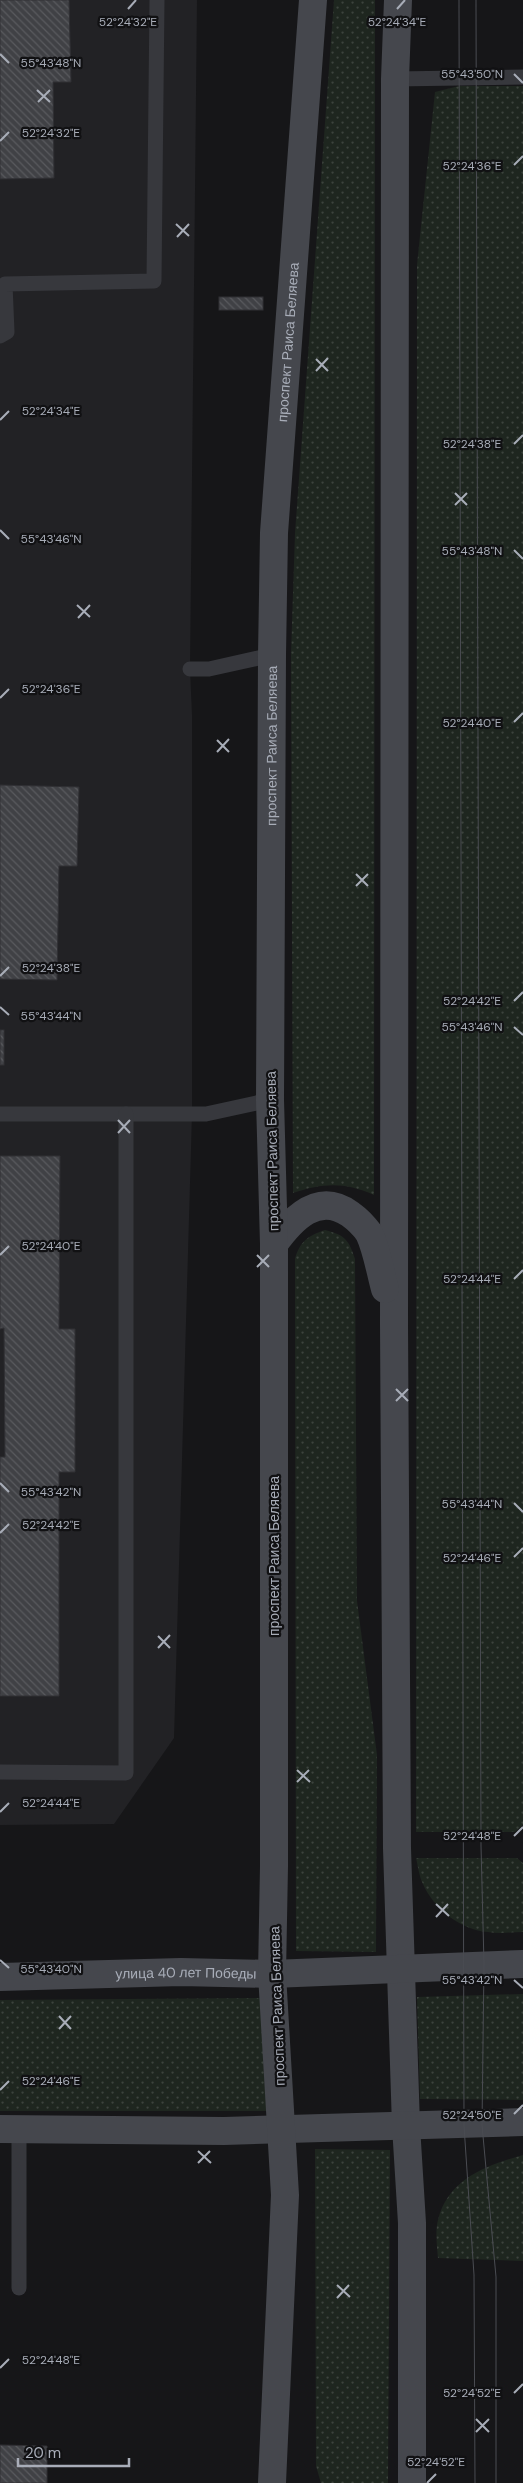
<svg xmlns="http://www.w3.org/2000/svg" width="523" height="2483" font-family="'DM Sans',sans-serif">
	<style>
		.built { fill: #222225 }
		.grass { fill: url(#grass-dots) }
		.building { fill: url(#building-back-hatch); stroke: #303034 }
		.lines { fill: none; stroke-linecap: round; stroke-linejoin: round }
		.lane { stroke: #37383d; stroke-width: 15 }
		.secondary { stroke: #45474d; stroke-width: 28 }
		.tram { stroke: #4a4c52; stroke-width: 1 }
		.ticks { fill: none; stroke: #a8adb8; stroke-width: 2 }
		.labels { text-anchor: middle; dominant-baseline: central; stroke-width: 4.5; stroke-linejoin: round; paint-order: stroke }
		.street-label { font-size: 14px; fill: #a8adb8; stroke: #111113 }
		.ticks-label { font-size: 12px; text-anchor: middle; fill: #a8adb8; stroke: #111113; stroke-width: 4.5; stroke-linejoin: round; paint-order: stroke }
	</style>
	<defs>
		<pattern id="grass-dots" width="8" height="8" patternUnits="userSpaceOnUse" patternTransform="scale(1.25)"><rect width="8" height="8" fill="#1e261f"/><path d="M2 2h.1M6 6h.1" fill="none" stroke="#3c433d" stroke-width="1.8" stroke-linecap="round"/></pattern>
		<pattern id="building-back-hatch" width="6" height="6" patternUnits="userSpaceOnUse" patternTransform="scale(1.25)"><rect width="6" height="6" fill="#404145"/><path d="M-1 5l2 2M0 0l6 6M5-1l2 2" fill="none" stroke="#595a5e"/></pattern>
	</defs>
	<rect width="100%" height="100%" fill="#161618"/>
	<path class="built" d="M0,0H197L190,669L192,715V1114L174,1738L114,1824L0,1825Z"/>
	<g class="grass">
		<path d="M334,0H375L374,1195C344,1182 324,1183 293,1193L291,654L295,533Z"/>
		<path d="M459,86H523V1825L515,1832H416L417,265L435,92Z"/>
		<path d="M325,1230C345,1235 349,1240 355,1259L357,1601L377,1755L376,1952L296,1951L295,1259C300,1241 308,1236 325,1230Z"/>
		<path d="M416,1858H517L523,1863V1932C512,1932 500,1934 488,1932C461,1930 434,1909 423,1884C419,1876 418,1866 416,1858Z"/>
		<path d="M523,1994V2100L420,2099L417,1997Z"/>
		<path d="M270,1998V2111H0V2000Z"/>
		<path d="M315,2149L390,2150L388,2483H321L316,2466Z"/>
		<path d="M523,2155V2261L438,2258C437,2247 435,2231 438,2220C448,2179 487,2165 523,2155Z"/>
	</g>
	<g class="building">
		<path d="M0,0H69L71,82H53L54,178L0,179Z"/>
		<rect x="219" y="297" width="44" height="13"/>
		<path d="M0,785L79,787L77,866H59L57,980L0,979Z"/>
		<rect x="0" y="1030" width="4" height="35"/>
		<path d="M0,1156H60L59,1329H75V1472H59V1696H0V1457H5L4,1328L0,1329Z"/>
		<path d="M0,2445L47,2446V2483H0Z"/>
	</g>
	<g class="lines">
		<g class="lane">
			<path d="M395,79L523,77"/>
			<path d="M0,336L7,332L5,284L154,281L157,0"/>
			<path d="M190,669H209L272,655"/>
			<path d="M0,1114H206L270,1100"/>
			<path d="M0,1772L126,1773V1114"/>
			<path d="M19,2288V2130"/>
		</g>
		<g class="secondary">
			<path d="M398,0L395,79L394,1324L397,1848L406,2126L412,2223V2483"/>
			<path d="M274,1244C292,1219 318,1191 350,1214C357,1219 364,1226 369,1233C377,1250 380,1271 385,1289"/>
			<path id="s1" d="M0,1977L181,1972L272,1974L523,1964"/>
			<path d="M0,2129L224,2131L523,2122"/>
			<path id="s2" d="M272,2483L285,2195L272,1974L274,1866V1244L270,1100L272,655L274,533L313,0"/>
		</g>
		<g class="tram">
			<path d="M459,0L464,2126L474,2275L475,2483"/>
			<path d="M476,0L481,1846L484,1964L482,2125L496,2277V2483"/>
		</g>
	</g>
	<path class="ticks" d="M128,9L136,0M397,9L405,0M0,54L9,63M514,74L523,83M37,90L50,102M38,102L50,90M0,141L9,132M514,165L523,156M176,224L189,236M177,237L189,224M316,359L328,371M316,371L328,358M0,420L9,411M514,444L523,435M455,493L467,505M455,505L467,493M0,530L9,539M514,550L523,559M77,605L90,617M78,618L90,605M0,698L9,689M514,722L523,713M217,740L229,752M217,752L229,739M356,874L368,886M356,886L368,874M0,976L9,967M514,1001L523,992M0,1007L9,1015M514,1027L523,1035M118,1120L130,1133M118,1133L130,1120M0,1255L9,1246M257,1255L269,1267M257,1267L269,1255M514,1279L523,1270M396,1389L408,1401M396,1401L408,1389M0,1483L9,1492M514,1503L523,1512M0,1533L9,1524M514,1557L523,1548M158,1636L170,1648M158,1648L170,1635M297,1770L310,1782M297,1782L309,1770M0,1812L9,1803M514,1836L523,1827M436,1904L449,1916M436,1917L448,1904M0,1960L9,1968M514,1980L523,1988M59,2016L71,2029M59,2029L71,2016M0,2090L9,2081M514,2114L523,2105M198,2151L211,2163M198,2163L210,2151M337,2285L350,2297M337,2298L349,2285M0,2368L9,2359M514,2393L523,2384M476,2419L489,2432M476,2432L489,2419M427,2483L436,2474"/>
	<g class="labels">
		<g class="street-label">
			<text stroke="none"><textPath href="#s2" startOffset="2142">проспект Раиса Беляева</textPath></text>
			<text stroke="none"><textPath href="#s2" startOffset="1738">проспект Раиса Беляева</textPath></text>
			<text transform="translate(272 1151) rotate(-91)">проспект Раиса Беляева</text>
			<text transform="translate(274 1556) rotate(-90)">проспект Раиса Беляева</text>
			<text stroke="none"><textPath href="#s1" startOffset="186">улица 40 лет Победы</textPath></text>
			<text transform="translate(277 2006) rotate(-92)">проспект Раиса Беляева</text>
		</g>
	</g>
	<g class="ticks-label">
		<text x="128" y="26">52°24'32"E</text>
		<text x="397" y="26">52°24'34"E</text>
		<text x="51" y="67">55°43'48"N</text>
		<text x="472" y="78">55°43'50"N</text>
		<text x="51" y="137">52°24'32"E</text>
		<text x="472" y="170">52°24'36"E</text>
		<text x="51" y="415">52°24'34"E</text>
		<text x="472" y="448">52°24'38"E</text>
		<text x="51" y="543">55°43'46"N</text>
		<text x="472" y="555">55°43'48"N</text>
		<text x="51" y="693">52°24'36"E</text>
		<text x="472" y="727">52°24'40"E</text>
		<text x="51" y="972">52°24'38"E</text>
		<text x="472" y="1005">52°24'42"E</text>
		<text x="51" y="1020">55°43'44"N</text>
		<text x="472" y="1031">55°43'46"N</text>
		<text x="51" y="1250">52°24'40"E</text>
		<text x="472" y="1283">52°24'44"E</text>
		<text x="51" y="1496">55°43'42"N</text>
		<text x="472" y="1508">55°43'44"N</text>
		<text x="51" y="1529">52°24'42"E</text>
		<text x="472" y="1562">52°24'46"E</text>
		<text x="51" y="1807">52°24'44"E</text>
		<text x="472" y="1840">52°24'48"E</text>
		<text x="51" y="1973">55°43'40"N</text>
		<text x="472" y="1984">55°43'42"N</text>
		<text x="51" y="2085">52°24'46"E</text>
		<text x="472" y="2119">52°24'50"E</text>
		<text x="51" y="2364">52°24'48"E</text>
		<text x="472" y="2397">52°24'52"E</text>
		<text x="436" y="2466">52°24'52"E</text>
	</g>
	<path d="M18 2458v8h111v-8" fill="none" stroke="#a8adb8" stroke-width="2.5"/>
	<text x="25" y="2458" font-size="15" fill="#a8adb8" stroke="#111113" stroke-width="4" paint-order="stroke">20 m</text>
</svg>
